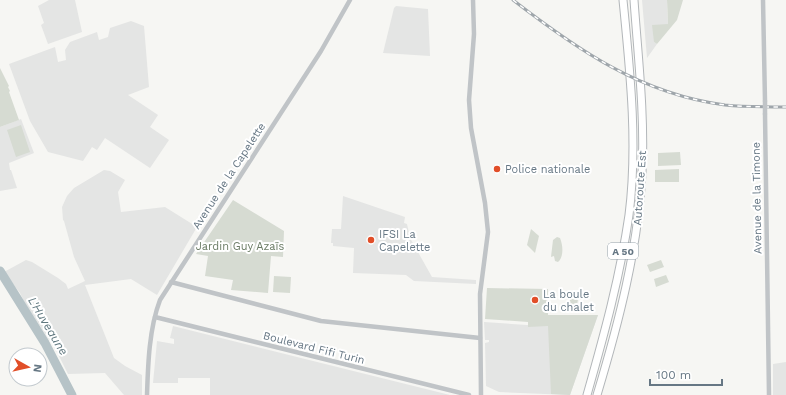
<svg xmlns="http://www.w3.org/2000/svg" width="786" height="395" font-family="'Work Sans',sans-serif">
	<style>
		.built { fill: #e4e5e4 }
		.green { fill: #d6dbd2 }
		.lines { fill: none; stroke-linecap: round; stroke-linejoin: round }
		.river { stroke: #b6c3c7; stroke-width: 9 }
		.motorway-casing { stroke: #b3b7ba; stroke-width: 9 }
		.tertiary { stroke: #c0c4c7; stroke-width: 4.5 }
		.motorway { stroke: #fff; stroke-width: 7 }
		.rail-casing { stroke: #9fa6ab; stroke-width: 3 }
		.rail { stroke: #fff; stroke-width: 1.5; stroke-dasharray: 4.5; stroke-linecap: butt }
		.tertiary-bridge { stroke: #c0c4c7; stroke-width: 4.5 }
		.poi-dot { fill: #e14e28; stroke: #fff; stroke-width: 1.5 }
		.labels { text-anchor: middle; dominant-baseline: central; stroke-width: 4; stroke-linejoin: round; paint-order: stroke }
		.shield { fill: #fff; stroke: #94a0a9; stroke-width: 1 }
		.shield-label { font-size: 10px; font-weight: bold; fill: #667784 }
		.poi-label { font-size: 11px; fill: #667784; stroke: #fff; text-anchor: start }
		.street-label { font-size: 11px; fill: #667784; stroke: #fff }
		.park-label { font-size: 11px; fill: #6a7b64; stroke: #fff }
		.water-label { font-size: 12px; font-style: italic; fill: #617980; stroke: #fff }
	</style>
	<rect width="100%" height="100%" fill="#f6f6f3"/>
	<g class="built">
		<path d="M49,0H75L82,32L48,44L41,25L44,23L38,6Z"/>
		<path d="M642,0H667V4L668,24L654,42L657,44L647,58Z"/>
		<path d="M396,6L428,9L430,56L383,53L394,8Z"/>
		<path d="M131,21L144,26L149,87L128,95L158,115L150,127L169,140L150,168L105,138L97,150L92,147L83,161L48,152L30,121L9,64L55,47L58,62L66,60L65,50L70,42L97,32L99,40L108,37L110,28Z"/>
		<path d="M21,119L34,153L9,163L10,170H11L17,188L0,191V127Z"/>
		<path d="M104,170L110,171L125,180L118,192L121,212L165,207L197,227L157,295L131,279L85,285L114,358L125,366L142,375V395H124L105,373L68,374L57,352L25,303L20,293L4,272L26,260L32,262L58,278L66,284L68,289L85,281L74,257L64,221L63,220L62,207L67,196L74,188Z"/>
		<path d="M343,196L405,217L404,223L407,224L410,238L432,277L476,280V284L414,281L406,275L353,273L354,248L333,246V243H331L332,229H341Z"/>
		<path d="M541,315H598L570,395L499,392L486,386L485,343L489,342V340H485L484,322L542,326Z"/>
		<path d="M173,326L301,358L450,395H210V378H178V383H153L157,341L174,344V339L170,338Z"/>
		<path d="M786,362V395H773V364Z"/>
	</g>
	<g class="green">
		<path d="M667,0H683L677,20L657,44L654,42L652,25L668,24Z"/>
		<path d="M0,68L9,86L8,87L10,91L9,92L19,120L0,127Z"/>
		<path d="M21,125L30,152L16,157L7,130Z"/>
		<path d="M680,152L681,165L658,166V153Z"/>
		<path d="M679,169V182H655V170Z"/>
		<path d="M233,200L284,231L283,257L271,256L268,293L231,290L233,280L205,276L208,256L196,254Z"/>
		<path d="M531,229L539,236L535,253L527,245Z"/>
		<path d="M557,237L560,238C563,245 564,257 558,262L555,261L554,256L551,257L553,240Z"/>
		<path d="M661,260L664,267L650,272L647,265Z"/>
		<path d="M666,275L669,282L656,287L654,279Z"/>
		<path d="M274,276L291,277L290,293L273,292Z"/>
		<path d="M487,288L548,289V315H598L570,395L551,394L548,326L528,327V322L485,319Z"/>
		<path d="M570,298L578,299L576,312L569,311Z"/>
	</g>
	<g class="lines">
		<path class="river" d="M0,271L45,343L72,395"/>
		<defs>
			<g id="motorway">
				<path d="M587,395C604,335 620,277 629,215C638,144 630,71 623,0"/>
				<path d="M597,395C619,322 638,249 642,173C645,115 638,57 634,0"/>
			</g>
		</defs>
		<use href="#motorway" class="motorway-casing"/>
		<g class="tertiary">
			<path d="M473,0L474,34L469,100L471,128L485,203L488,232L480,294L481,395"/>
			<path d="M763,0L765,101"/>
			<path d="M765,114L769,395"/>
			<path d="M171,282L321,321L480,338"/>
			<path d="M155,317L469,395"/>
			<path d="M147,395C148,364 149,329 160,300L321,51L350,0"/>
		</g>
		<use href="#motorway" class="motorway"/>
		<defs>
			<path id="rail" d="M513,0C578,50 641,94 725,105C745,107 766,107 786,107"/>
		</defs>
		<use href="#rail" class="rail-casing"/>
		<use href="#rail" class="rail"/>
		<path class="tertiary-bridge" d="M765,114V101"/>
	</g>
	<g class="poi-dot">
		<circle cx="497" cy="169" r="4"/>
		<circle cx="371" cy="240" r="4"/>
		<circle cx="535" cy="300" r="4"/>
	</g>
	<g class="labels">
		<rect class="shield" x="608" y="243" width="30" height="16" rx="3"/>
		<g class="shield-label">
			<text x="623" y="251">A 50</text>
		</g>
		<g class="poi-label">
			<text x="505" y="169">Police nationale</text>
			<text x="379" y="234">IFSI La<tspan x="379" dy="13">Capelette</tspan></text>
			<text x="543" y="294">La boule<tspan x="543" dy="13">du chalet</tspan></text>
		</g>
		<g class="street-label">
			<text transform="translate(229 176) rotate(-57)">Avenue de la Capelette</text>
			<text transform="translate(640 188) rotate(-86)">Autoroute Est</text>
			<text transform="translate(757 198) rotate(-91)">Avenue de la Timone</text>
			<text transform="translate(314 348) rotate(14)">Boulevard Fifi Turin</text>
		</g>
		<g class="park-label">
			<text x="240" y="246">Jardin Guy Azaïs</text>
		</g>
		<g class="water-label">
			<text transform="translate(48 326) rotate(59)">L'Huveaune</text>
		</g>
	</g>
	<g transform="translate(28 367) rotate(98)"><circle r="19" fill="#ffffff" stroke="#c2c9ce"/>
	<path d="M0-3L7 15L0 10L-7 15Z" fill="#e14e28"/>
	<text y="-6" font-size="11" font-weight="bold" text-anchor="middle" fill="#667784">N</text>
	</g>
	<path d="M650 379v6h72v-6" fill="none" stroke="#667784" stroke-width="2"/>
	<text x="656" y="379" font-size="12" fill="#667784" stroke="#ffffff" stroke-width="3" paint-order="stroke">100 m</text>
</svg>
